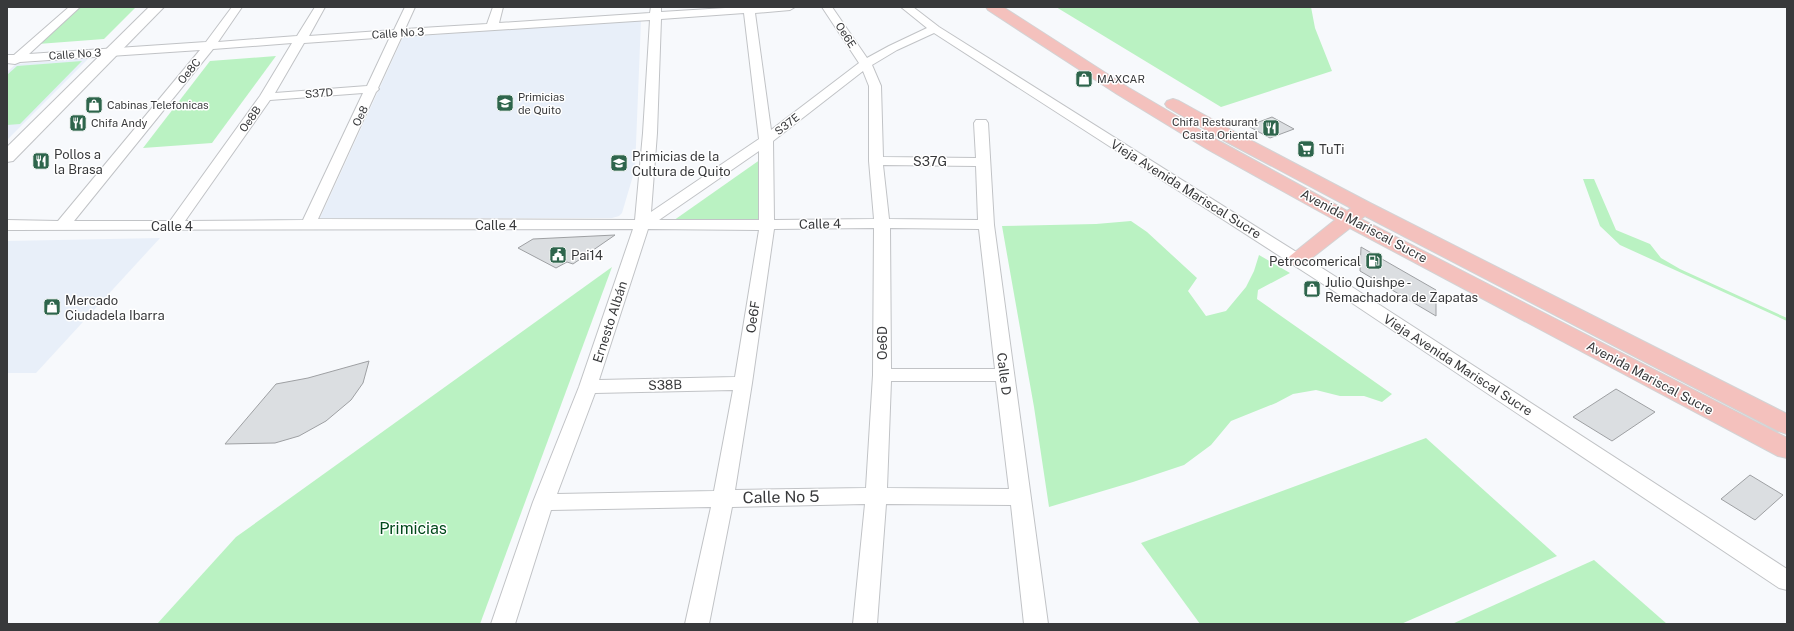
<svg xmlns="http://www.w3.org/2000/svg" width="1794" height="631" font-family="'Public Sans',sans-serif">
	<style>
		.built { fill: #e8eff9 }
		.green { fill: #baf2c2 }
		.building { fill: #dbdee1; stroke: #9ea0a3 }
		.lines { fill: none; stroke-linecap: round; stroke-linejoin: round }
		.street-casing { stroke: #c1c3c6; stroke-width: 2 }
		.secondary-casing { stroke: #c1c3c6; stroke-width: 2 }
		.primary-casing { stroke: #d3d3d4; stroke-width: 2 }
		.street { fill: #fff; fill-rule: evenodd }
		.secondary { fill: #fff; fill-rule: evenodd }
		.primary { fill: #f4c1bd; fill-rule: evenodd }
		.labels { text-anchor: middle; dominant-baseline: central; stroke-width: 3; stroke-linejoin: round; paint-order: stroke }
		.far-street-label { font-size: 11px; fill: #38393b; stroke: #fff }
		.far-poi-label { font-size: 11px; fill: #38393b; stroke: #fff; text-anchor: start }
		.poi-label { font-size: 13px; fill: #38393b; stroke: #fff; text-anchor: start }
		.street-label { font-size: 13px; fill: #38393b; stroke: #fff }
		.near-street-label { font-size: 16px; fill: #38393b; stroke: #fff }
		.near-park-label { font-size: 16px; fill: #00481a; stroke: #fff }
	</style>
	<rect width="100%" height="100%" fill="#f7f9fc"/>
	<g class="built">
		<path d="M641,20L635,169L622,213L619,216L612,218H320L403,37Z"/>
		<path d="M89,58L7,140V72L16,64Z"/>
		<path d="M160,238L36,373H7V241Z"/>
	</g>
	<g class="green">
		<path d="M79,7H136L104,39L38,44Z"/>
		<path d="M1056,7H1311L1315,28L1332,71L1221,107Z"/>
		<path d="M276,56L212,143L143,148L210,61Z"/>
		<path d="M82,61L20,124L7,125V75L17,66Z"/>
		<path d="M764,157L760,221L670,223Z"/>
		<path d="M1583,179H1594L1616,230L1650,244L1661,258L1680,269L1787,318V321L1620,245L1600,226Z"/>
		<path d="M1131,221L1147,232L1197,278L1188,291L1206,316L1226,311L1246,287L1254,271L1259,255L1290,273L1258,290L1257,299L1392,394L1382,402L1364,396H1340L1316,390L1293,394L1276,403L1231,421L1211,445L1184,465L1133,482L1049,507L1034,407L1002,226L1096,224Z"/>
		<path d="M612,267L480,624H157L236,537Z"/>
		<path d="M1426,438L1557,556L1401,624H1200L1141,543Z"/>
		<path d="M1594,560L1667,624H1452Z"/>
	</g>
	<g class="building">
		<path d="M1272,117L1294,129L1270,138L1248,126Z"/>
		<path d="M615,235L573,264L567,262L556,268L518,248L533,239Z"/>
		<path d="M1361,247L1436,290V316L1360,271Z"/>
		<path d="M369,361L363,383L351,400L326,421L299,436L275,443L225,444L276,384L308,378Z"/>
		<path d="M1616,389L1655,412L1612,441L1573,417Z"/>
		<path d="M1750,475L1783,495L1755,520L1721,499Z"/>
	</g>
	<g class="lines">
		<defs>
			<path id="street" d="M69,7H80L29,54L206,42L232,7H242L218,42L297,36L315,7H325L309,36L394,30L405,7H415L405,29L487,24L493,7H503L499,23L650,13L651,7H661V12L741,7H795L790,10L755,13L771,130L859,63L822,7H832L867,58L889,46L927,28L901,7H913L939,27L1352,287L1787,569V590L1779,588L1340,295L934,33L897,50L872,65L881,86L883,157L976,158L974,123L976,120H986L988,123L994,225L1048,624H1024L1011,505L886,504L877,624H853L865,504L732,507L709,624H685L711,507L551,510L515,624H491L533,502L579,387L633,229L7,230V220L58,221L200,50L20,62L15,64L7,63V55H14ZM744,13L759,139L651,212L657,133L661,19ZM650,20L643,133L635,220L318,219L376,92L379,89L378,88L402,36ZM390,37L367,86L275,93L304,43ZM292,43L260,96L170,221H74L213,49ZM863,71L869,86V161L874,219L774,220L773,141ZM363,93L303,220L185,221L270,100ZM759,151V220H659ZM883,165L976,166L978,220L889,219ZM874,228L873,375L866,488L735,490L752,383L774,229ZM890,228L979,229L995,369H891ZM648,229L759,230L735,377L599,380ZM891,381H996L1009,489L887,488ZM733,390L714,491L557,494L595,393Z"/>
			<path id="secondary" d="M149,7H164L13,161L7,162V147Z"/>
			<path id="primary" d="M986,7H1003L1129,88L1219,141L1347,211L1351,208L1223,140L1167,107L1165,104L1167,101L1173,99L1179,101L1235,132L1370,203L1787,414V434L1778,431L1365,216L1361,219L1787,438V458L1778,456L1350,228L1304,264L1297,266L1290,264L1287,260L1290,256L1335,220L1207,149L1117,94L988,10Z"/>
		</defs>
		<use href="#street" class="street-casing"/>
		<use href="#secondary" class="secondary-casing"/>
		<use href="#primary" class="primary-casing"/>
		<use href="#street" class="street"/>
		<use href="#secondary" class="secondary"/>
		<use href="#primary" class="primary"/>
	</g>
	<defs>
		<symbol id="shop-square" viewBox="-11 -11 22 22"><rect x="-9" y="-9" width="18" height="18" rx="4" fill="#2e654c" stroke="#fff"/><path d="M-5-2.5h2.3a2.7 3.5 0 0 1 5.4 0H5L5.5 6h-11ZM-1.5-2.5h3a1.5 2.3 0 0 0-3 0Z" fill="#fff"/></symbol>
		<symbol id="university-square" viewBox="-11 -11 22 22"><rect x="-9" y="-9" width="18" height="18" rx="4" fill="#2e654c" stroke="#fff"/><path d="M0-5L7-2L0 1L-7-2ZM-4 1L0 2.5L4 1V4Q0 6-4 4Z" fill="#fff"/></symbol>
		<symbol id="restaurant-square" viewBox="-11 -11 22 22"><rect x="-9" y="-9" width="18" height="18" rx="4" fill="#2e654c" stroke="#fff"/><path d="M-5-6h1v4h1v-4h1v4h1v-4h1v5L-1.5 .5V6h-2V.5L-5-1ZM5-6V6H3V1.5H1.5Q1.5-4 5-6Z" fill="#fff"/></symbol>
		<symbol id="supermarket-square" viewBox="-11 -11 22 22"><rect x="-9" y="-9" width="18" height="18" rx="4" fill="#2e654c" stroke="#fff"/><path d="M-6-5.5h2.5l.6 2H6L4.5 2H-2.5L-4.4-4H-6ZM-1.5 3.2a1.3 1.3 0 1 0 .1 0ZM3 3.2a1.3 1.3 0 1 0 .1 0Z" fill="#fff"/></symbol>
		<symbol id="school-square" viewBox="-11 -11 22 22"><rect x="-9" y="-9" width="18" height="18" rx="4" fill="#2e654c" stroke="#fff"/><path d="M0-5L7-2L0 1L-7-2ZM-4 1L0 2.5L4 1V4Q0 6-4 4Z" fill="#fff"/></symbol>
		<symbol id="civic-square" viewBox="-11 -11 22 22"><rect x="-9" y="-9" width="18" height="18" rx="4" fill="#2e654c" stroke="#fff"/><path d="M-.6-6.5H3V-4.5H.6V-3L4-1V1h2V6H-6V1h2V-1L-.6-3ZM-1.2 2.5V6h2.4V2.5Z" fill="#fff"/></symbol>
		<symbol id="fuel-square" viewBox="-11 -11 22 22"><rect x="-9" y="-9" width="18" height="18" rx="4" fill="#2e654c" stroke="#fff"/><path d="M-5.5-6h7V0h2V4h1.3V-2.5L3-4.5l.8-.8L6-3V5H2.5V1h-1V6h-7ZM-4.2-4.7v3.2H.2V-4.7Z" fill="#fff"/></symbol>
	</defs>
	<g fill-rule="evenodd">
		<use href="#shop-square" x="1074" y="69" width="20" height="20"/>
		<use href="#university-square" x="495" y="93" width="20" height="20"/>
		<use href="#shop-square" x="84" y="95" width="20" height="20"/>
		<use href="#restaurant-square" x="68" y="113" width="20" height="20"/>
		<use href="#restaurant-square" x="1261" y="118" width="20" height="20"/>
		<use href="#supermarket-square" x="1296" y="139" width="20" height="20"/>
		<use href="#restaurant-square" x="31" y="151" width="20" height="20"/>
		<use href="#school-square" x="609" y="153" width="20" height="20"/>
		<use href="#civic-square" x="548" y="245" width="20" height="20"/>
		<use href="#fuel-square" x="1364" y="251" width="20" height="20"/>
		<use href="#shop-square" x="1302" y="279" width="20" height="20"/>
		<use href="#shop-square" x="42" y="297" width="20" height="20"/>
	</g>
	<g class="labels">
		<g class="far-street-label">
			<text transform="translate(398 33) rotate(-4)">Calle No 3</text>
			<text transform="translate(846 35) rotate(57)">Oe6E</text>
			<text transform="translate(75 54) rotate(-4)">Calle No 3</text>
			<text transform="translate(189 71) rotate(-51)">Oe8C</text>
			<text transform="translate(319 93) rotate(-5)">S37D</text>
			<text transform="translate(360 116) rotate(-64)">Oe8</text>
			<text transform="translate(250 119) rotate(-55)">Oe8B</text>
			<text transform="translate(787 124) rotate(-38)">S37E</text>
		</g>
		<g class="far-poi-label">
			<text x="1097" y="79">MAXCAR</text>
			<text x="518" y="97">Primicias<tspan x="518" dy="13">de Quito</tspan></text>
			<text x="107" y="105">Cabinas Telefonicas</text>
			<text x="1258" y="122" text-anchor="end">Chifa Restaurant<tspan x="1258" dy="13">Casita Oriental</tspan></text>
			<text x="91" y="123">Chifa Andy</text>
		</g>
		<g class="poi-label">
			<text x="1319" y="149">TuTi</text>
			<text x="54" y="154">Pollos a<tspan x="54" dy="15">la Brasa</tspan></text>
			<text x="632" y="156">Primicias de la<tspan x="632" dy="15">Cultura de Quito</tspan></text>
			<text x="571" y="255">Pai14</text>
			<text x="1361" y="261" text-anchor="end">Petrocomerical</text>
			<text x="1325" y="282">Julio Quishpe -<tspan x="1325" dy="15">Remachadora de Zapatas</tspan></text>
			<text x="65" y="300">Mercado<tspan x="65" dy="15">Ciudadela Ibarra</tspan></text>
		</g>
		<g class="street-label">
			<text x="930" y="161">S37G</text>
			<text transform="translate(1186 189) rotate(32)">Vieja Avenida Mariscal Sucre</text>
			<text transform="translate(820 224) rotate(-1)">Calle 4</text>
			<text x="496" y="225">Calle 4</text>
			<text x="172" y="226">Calle 4</text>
			<text transform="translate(1364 226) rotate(28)">Avenida Mariscal Sucre</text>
			<text transform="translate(753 317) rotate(-81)">Oe6F</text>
			<text transform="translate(610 322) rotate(-72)">Ernesto Albán</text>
			<text transform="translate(882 343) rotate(-90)">Oe6D</text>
			<text transform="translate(1458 365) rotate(33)">Vieja Avenida Mariscal Sucre</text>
			<text transform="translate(1004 374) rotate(83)">Calle D</text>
			<text transform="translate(1650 378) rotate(28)">Avenida Mariscal Sucre</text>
			<text transform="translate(665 385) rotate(-2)">S38B</text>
		</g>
		<g class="near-street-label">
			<text transform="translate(781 497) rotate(-1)">Calle No 5</text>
		</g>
		<g class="near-park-label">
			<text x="413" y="528">Primicias</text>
		</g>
	</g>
	<rect width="1794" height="631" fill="none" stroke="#38393b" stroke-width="16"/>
</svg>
